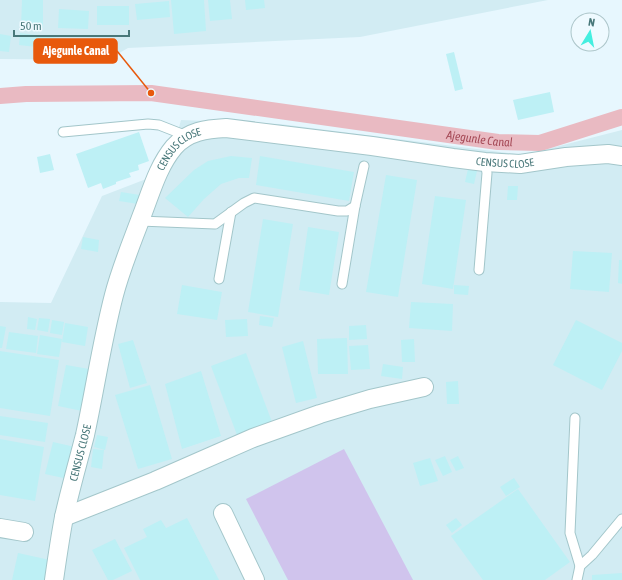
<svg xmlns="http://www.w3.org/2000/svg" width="622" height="580" font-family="'Asap Condensed',sans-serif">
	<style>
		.residential { fill: #d2ecf3 }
		.green { fill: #d0c4ed }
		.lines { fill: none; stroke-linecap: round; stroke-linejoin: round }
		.canal { stroke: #e9bac2; stroke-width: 16 }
		.building { fill: #bdf0f5 }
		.lane-casing { stroke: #a3c6ca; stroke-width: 11 }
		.street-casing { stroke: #a3c6ca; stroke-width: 20 }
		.lane { stroke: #fff; stroke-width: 9 }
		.street { stroke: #fff; stroke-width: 18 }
		.labels { text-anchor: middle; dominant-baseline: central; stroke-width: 3; stroke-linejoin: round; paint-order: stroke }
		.street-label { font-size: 11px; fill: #49787a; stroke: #effaff }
		.water-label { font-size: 12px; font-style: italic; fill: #a54956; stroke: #effaff }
		.leader { fill: none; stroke: #e8590c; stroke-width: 1.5 }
		.callout-dot { fill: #e8590c; stroke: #effaff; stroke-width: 1.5 }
		.callout { fill: #e8590c; stroke: #e8590c; stroke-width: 1.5 }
		.callout-label { font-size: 12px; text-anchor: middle; font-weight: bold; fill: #fff }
	</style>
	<rect width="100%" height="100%" fill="#e7f7fe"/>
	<g class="residential">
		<path d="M0,0H548L360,37L128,48L107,60L0,59Z"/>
		<path d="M181,120L280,124L524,155L622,130V580H0V302L51,303L102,196L167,171Z"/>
	</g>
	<path class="green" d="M344,449L413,580H288L246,499Z"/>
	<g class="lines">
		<path class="canal" id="s1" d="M0,96L26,94L151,93L498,142L540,143L622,117"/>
	</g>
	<g class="building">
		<path d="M22,0H43V28L21,27Z"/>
		<path d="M171,0H204L206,31L174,34Z"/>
		<path d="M208,0H230L232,19L210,21Z"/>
		<path d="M245,0H264L265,8L246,10Z"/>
		<path d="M169,1L170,17L137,20L135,4Z"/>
		<rect x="97" y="6" width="32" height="19"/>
		<path d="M59,9L89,11L88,29L58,28Z"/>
		<path d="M20,33L75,40L73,54H72V51L19,45Z"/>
		<path d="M0,34L11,36L9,52L0,51Z"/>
		<path d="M454,52L463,89L455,91L446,54Z"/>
		<path d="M550,92L554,112L518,120L513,100Z"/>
		<path d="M139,132L149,161L138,165L139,170L129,173L131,177L116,182V184L103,189L101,183L88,188L76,154Z"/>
		<path d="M50,154L54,170L40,173L37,157Z"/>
		<path d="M231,156L252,158L249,178H239L221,184L204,199L188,217L165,198L194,170L208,161Z"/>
		<path d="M260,156L354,172L349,201L256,185Z"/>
		<path d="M468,169L477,171L474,184L465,182Z"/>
		<path d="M386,175L417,180L398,297L366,292Z"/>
		<path d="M508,186H518L517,200H507Z"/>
		<path d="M121,192L140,195L138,204L119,201Z"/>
		<path d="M435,196L466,200L453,289L422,284Z"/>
		<path d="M263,219L293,224L278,317L248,312Z"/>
		<path d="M308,227L339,232L329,295L299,290Z"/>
		<path d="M83,237L99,240L98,252L81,249Z"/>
		<path d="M573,251L612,253L609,292L570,289Z"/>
		<path d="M619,260H622V284L618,283Z"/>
		<path d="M182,285L222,292L217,320L177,314Z"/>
		<path d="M454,285L469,286L468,295L454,294Z"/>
		<path d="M411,302L453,304L452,331L409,328Z"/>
		<path d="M260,316L274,318L272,327L259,325Z"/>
		<path d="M28,317L37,319L35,330L27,329Z"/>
		<path d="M39,318L50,319L48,332L37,330Z"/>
		<path d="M247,319L248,336L226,337L225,320Z"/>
		<path d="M52,320L64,322L62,335L50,333Z"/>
		<path d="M576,320L622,343V351L602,390L553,365Z"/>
		<path d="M65,323L88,327L85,346L62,342Z"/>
		<path d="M366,325L367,339L349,340V326Z"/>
		<path d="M0,326L6,327L2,348H0Z"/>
		<path d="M9,332L38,336L36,353L6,349Z"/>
		<path d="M40,335L62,339L59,357L37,354Z"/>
		<path d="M347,338L348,374H318L317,339Z"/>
		<path d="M414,339L415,362H402L401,340Z"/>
		<path d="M133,340L147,383L130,388L118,344Z"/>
		<path d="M303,341L317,398L296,403L282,347Z"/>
		<path d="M368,345L370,369L351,370L349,346Z"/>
		<path d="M0,351L59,360L50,416L0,408Z"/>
		<path d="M246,353L272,422L237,435L211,366Z"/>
		<path d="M383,364L403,367L402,379L381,376Z"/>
		<path d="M66,365L89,369L82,411L58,406Z"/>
		<path d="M201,371L221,436L182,449L165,384Z"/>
		<path d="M458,381L459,404H447L446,382Z"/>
		<path d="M150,385L172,459L138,469L115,395Z"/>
		<path d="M0,416L48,423L45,442L0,435Z"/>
		<path d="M97,435L108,437L105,450L94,447Z"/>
		<path d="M0,439L44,447L35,501L0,495Z"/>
		<path d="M53,442L75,447L68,479L45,474Z"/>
		<path d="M93,449L104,450L102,469L91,467Z"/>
		<path d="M445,456L452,472L443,476L435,460Z"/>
		<path d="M458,456L464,468L456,471L450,460Z"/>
		<path d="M430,458L438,481L420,486L413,463Z"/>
		<path d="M514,478L520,487L506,496L500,487Z"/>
		<path d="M518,489L570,562L545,580H483L451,536Z"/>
		<path d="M187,518L219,580H140L124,548L147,537L143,529L161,520L166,528Z"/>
		<path d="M456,518L462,525L452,533L446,525Z"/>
		<path d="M115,539L132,571L113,580H108L92,550Z"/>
		<path d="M18,553L50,560L46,580H12Z"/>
		<path d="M622,573V580H592V575Z"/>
	</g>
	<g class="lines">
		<defs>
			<g id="lane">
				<path d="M63,132L148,124L159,125L187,136"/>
				<path d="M140,221L215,224L244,203L254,198L338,211H347L355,206L364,166"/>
				<path d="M479,270L487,173L485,162"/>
				<path d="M219,279L231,212"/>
				<path d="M342,284L355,206"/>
				<path d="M575,418L570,533L580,566"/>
				<path d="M577,580L580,566L592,555L622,519"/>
			</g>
			<g id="street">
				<path d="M223,513L255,580"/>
				<path d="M64,517L155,481L253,438L320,414L370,399L424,387"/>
				<path d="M0,528L24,532"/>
				<path id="s2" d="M54,580C57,559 60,538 64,517C70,490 78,462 85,435C95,389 102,341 114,295C121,268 132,242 142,215C151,192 158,166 174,147C188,131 207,129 226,128L372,146L453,158L485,162L520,164L566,157L608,154L622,156"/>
			</g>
		</defs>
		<use href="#lane" class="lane-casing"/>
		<use href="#street" class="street-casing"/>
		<use href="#lane" class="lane"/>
		<use href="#street" class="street"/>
	</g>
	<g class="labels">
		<g class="street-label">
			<text stroke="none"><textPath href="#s2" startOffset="454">CENSUS CLOSE</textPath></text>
			<text stroke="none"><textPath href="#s2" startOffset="790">CENSUS CLOSE</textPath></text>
			<text stroke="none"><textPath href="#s2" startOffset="130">CENSUS CLOSE</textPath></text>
		</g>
		<g class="water-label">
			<text stroke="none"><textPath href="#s1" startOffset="483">Ajegunle Canal</textPath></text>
		</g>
	</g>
	<path class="leader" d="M151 93L117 51"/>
	<circle class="callout-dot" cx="151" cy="93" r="4"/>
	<rect class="callout" x="34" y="39" width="83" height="24" rx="4"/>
	<g class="callout-label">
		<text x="76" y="55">Ajegunle Canal</text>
	</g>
	<g transform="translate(590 32) rotate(10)"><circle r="19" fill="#effaff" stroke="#adc6ca"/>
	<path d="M0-3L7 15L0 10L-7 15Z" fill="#45efe0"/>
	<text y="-6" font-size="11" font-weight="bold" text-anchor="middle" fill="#49787a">N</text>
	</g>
	<path d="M14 30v6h115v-6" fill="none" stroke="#49787a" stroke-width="2"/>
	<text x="20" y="30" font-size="12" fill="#49787a" stroke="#effaff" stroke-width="3" paint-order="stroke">50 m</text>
</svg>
